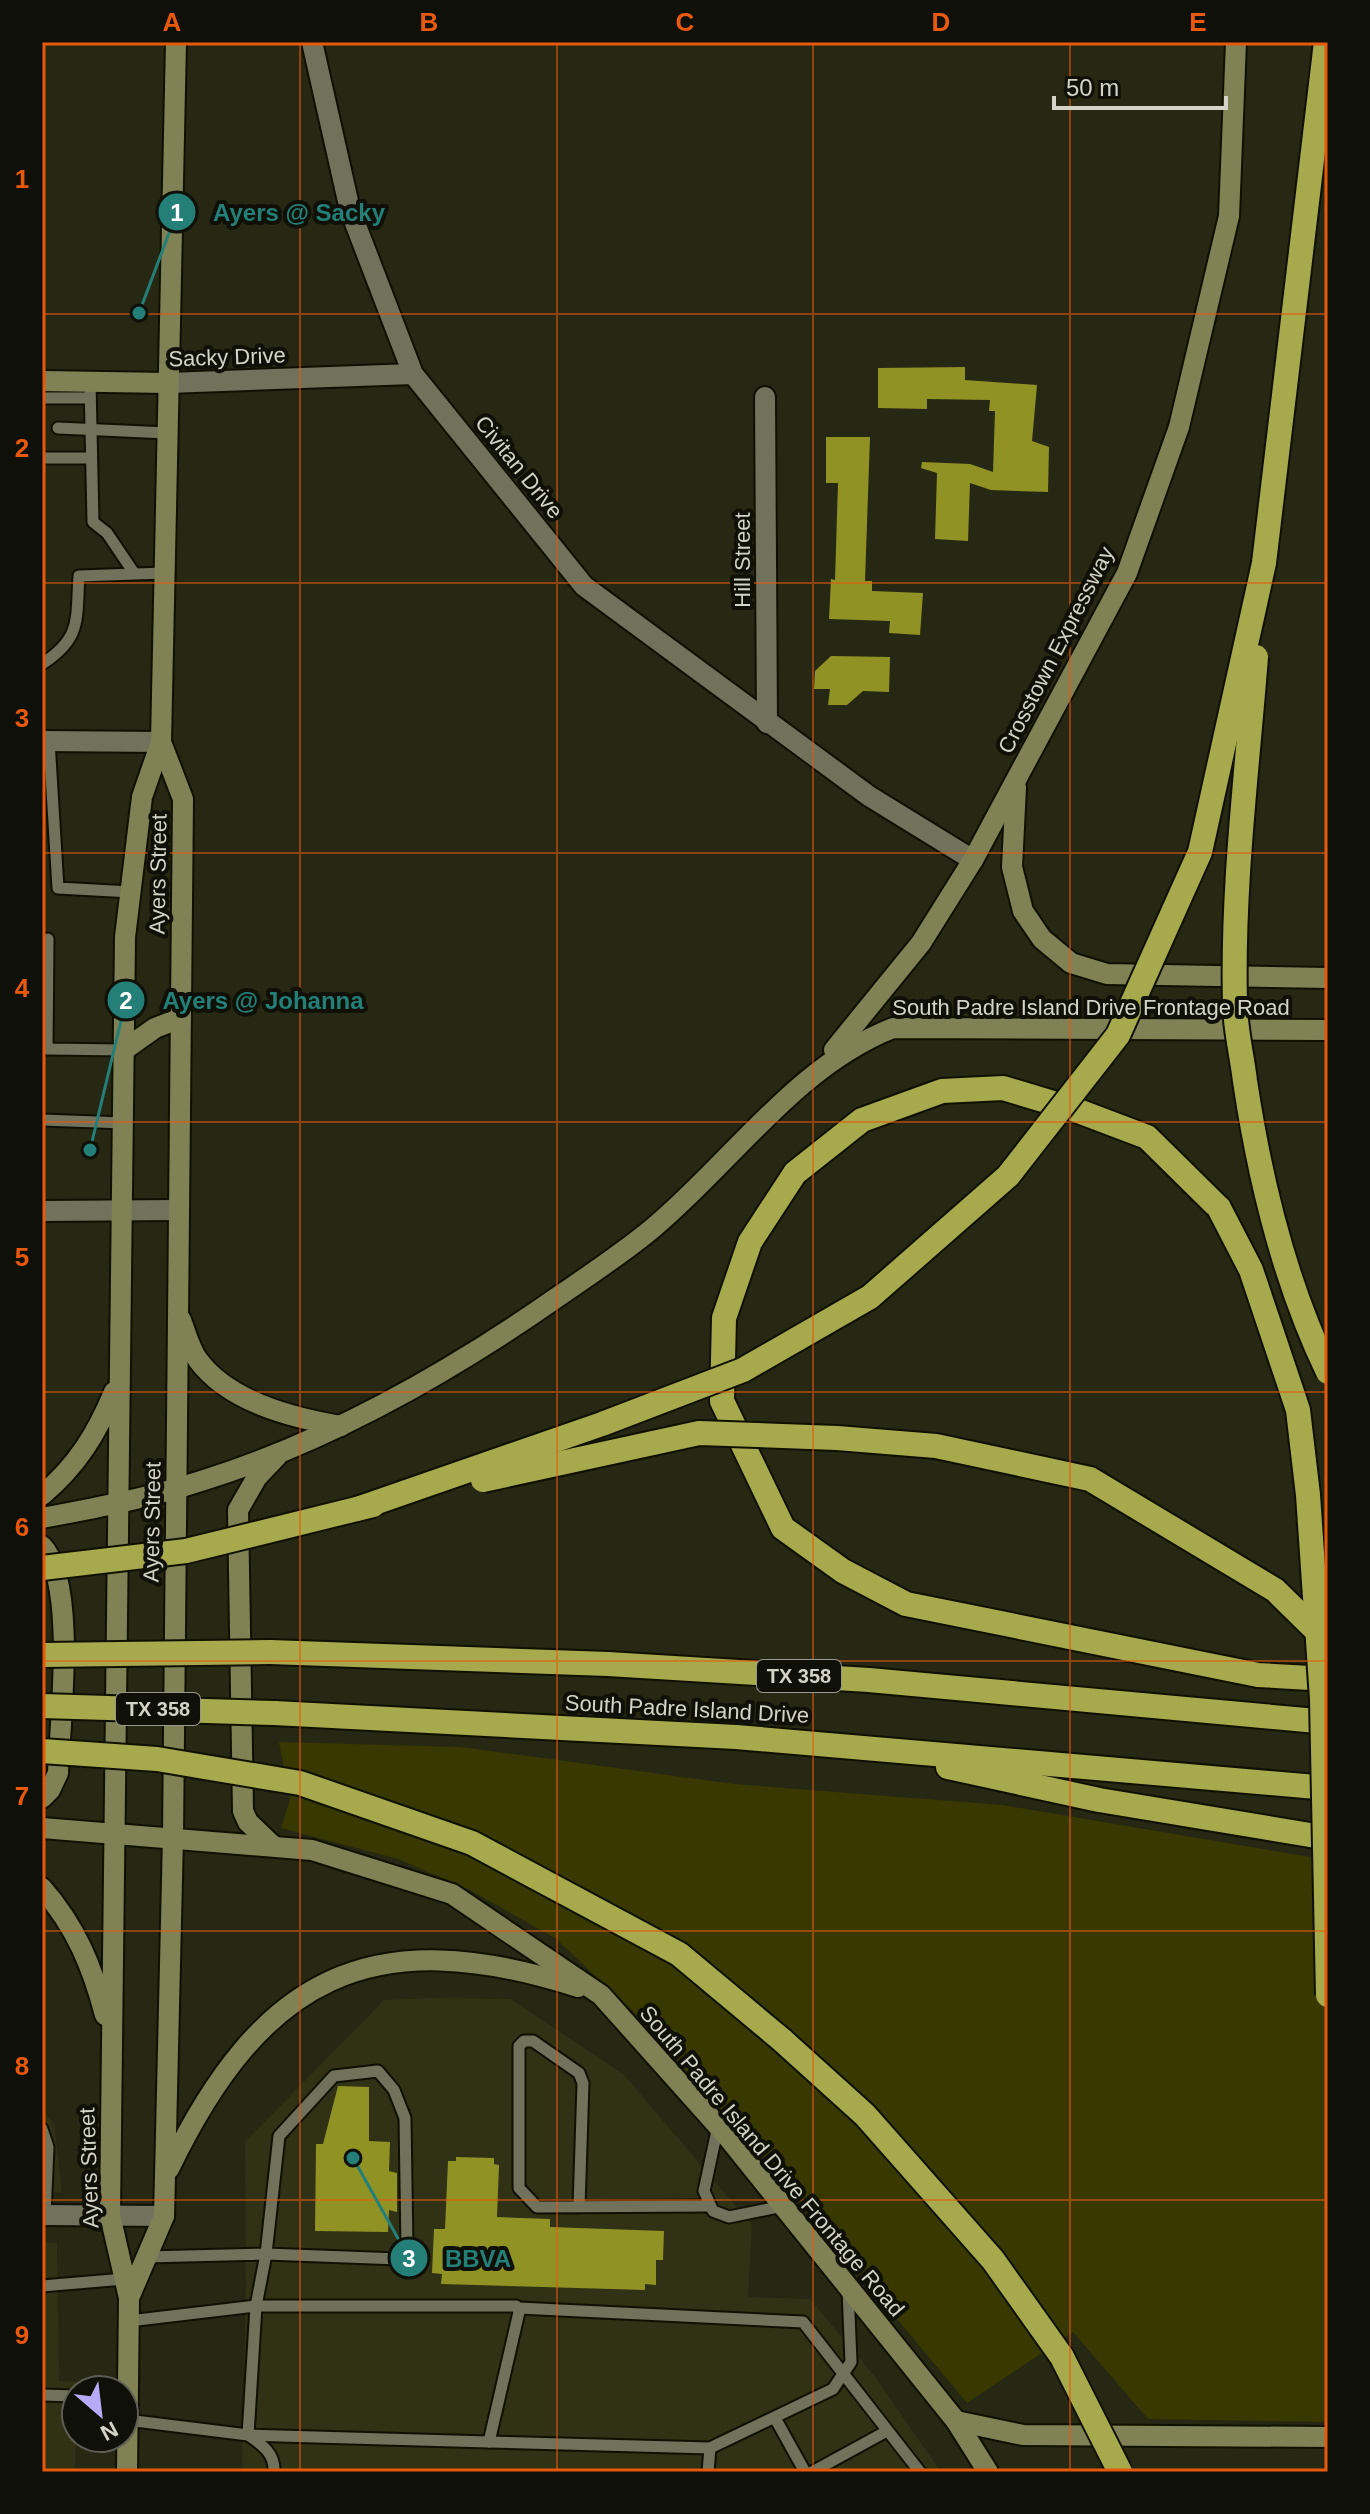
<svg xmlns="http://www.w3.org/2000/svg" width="1370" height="2514" font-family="Arial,sans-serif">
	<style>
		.built { fill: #303115 }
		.green { fill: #383800 }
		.building { fill: #909224 }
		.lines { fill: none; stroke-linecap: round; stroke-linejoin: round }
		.lane-casing { stroke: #101001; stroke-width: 15 }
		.street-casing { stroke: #101001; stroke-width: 24 }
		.secondary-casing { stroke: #101001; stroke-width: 24 }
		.highway-casing { stroke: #101001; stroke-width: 28 }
		.lane { stroke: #70725b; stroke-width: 11 }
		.street { stroke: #70725b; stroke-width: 20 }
		.secondary { stroke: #808256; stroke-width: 20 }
		.highway { stroke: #a6a94c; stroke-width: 24 }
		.highway-bridge-casing { stroke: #101001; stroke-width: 28; stroke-linecap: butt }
		.highway-bridge { stroke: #a6a94c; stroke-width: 24 }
		.grid { fill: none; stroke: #e8590c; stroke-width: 2; stroke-opacity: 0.55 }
		.labels { text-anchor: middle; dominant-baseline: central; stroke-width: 8; stroke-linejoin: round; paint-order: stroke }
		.shield { fill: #0f1007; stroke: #98998d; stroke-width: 2 }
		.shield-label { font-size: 20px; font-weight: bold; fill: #d3d4c7 }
		.street-label { font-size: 22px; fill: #d3d4c7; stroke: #0f1007 }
		.leader { fill: none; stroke: #237f77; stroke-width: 3 }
		.callout-dot { fill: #237f77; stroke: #0f1007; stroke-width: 3 }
		.mark-label { font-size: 24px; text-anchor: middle; font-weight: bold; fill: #fff }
		.callout-label { font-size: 24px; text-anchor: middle; font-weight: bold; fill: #237f77; stroke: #0f1007; stroke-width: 8; stroke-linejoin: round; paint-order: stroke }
		.neatline { fill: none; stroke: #e8590c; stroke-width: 3 }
		.grid-label { font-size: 26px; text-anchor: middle; font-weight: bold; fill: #e8590c }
	</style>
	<rect width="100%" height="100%" fill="#272813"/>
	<g class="built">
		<path d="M429,1998L511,1999L624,2075L752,2225L748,2297L810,2299L876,2378L941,2472H242L246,2289L245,2142L384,2000Z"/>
		<path d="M42,2111L54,2124L62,2193L42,2192Z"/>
		<path d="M42,2243H57L59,2381L77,2382L75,2472H42Z"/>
	</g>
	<path class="green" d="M279,1742L461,1747L734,1784L1002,1805L1328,1860V2422L1148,2419L1073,2332L967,2403L748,2140L633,2011L555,1938L470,1890L398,1859L281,1828L290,1800Z"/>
	<g class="building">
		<path d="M965,367V380L1037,385L1032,441L1049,447L1048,492L991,490L970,483L968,541L935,539L937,473L921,468L922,462L970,464L993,472L995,411H989L990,400L927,399V409L878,408V368Z"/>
		<path d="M826,437H870L865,581H872V591L923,593L920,635L889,633L890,621L829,619L831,579L835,580L838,483H826Z"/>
		<path d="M831,656L890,657L889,692L863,691L847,705H828L830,689H814L815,671Z"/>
		<path d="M338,2086L369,2087V2141L390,2142L389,2171L397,2173V2212L389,2210L388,2232L315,2231L316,2144H323Z"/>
		<path d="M456,2157L494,2158V2164L499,2165L497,2217L550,2219V2227L664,2231L663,2260H656V2285L645,2284V2290L441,2284L442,2274L432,2273L434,2229H445L448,2161H456Z"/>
	</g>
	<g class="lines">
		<defs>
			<g id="lane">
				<path d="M90,382L93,522L107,533L134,573"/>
				<path d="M42,398H90"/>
				<path d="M58,428L167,433"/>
				<path d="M42,458H90"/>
				<path d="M42,664C82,638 76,620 79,576L164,573"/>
				<path d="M49,741L58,888L131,892"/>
				<path d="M48,939L47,1049L124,1050"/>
				<path d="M42,1120L124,1123"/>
				<path d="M718,2126L704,2191L713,2211L729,2217L783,2206"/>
				<path d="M42,2129L48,2147L45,2215"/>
				<path d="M579,2207L583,2083L579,2073L533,2041H524L519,2046V2188L537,2207L710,2206"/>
				<path d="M146,2257L266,2254L399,2259L407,2249L405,2118L394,2090L378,2071L334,2076L279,2136L266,2254L256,2306L248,2435L489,2442"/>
				<path d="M42,2286L124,2279"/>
				<path d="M519,2308L803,2322L920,2472"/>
				<path d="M129,2321L256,2306H516L519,2312L489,2442L710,2448L833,2389L851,2362L848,2290"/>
				<path d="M42,2395L76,2396"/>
				<path d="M775,2418L805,2472"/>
				<path d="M127,2420L248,2435C263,2445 275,2454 274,2472"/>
				<path d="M708,2472L710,2448"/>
				<path d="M812,2472L887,2431"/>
			</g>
			<g id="street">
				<path d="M312,42L350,210L413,374L584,586L869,796L973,860"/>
				<path d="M168,383L413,374"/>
				<path d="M765,397L767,723"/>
				<path d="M42,741L161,742"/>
				<path d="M42,1211L179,1210"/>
				<path d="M42,2215L164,2216"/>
			</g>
			<g id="secondary">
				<path d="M42,381L168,383"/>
				<path d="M1016,787L1012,867L1023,911L1042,939L1071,963L1107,974L1328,978"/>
				<path d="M124,1050L155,1028L181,1018"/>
				<path d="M834,1050L921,943L973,860L1127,573L1179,427L1229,216L1236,42"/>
				<path d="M181,1320C186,1333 190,1349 198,1360C229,1402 292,1418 341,1426"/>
				<path d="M42,1495C77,1466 97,1433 114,1392"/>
				<path d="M42,1518C95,1508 149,1498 201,1481C330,1441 449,1373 559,1296C591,1274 623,1253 653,1228C731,1163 796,1066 893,1028L1328,1030"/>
				<path d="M42,1546C77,1582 60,1721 58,1773L50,1790L42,1798"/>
				<path d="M42,1828L312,1850L452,1894L601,1995L726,2135L956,2421L988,2472"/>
				<path d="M273,1846L248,1822L243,1811L238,1510L257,1477L277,1456"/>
				<path d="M42,1888C76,1927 92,1966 105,2015"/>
				<path d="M169,2169C262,1976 371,1921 578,1987"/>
				<path d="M129,2298L164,2216L165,2176L173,1837L183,799L161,742"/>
				<path d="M956,2421L1023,2435L1328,2437"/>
				<path d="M127,2472L129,2298L110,2215L125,937L142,797L161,742L176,42"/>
			</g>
			<g id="highway">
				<path d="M1264,563L1326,42"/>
				<path d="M1219,1208L1147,1137L1073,1109L1003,1088L942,1091L862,1120L795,1173L750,1242L724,1318L722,1401L783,1528L843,1571L906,1604L1258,1675L1328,1679"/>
				<path d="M270,1652L608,1664L869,1680L1328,1722"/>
				<path d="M274,1713L736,1737L1328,1788"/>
				<path d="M948,1767L1099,1800L1328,1838"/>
				<path d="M782,2040L865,2115L993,2260L1062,2357"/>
			</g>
		</defs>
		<use href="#lane" class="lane-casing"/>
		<use href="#street" class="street-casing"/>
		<use href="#secondary" class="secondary-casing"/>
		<use href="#highway" class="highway-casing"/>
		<use href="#lane" class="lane"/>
		<use href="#street" class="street"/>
		<use href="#secondary" class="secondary"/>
		<use href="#highway" class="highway"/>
		<defs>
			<g id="highway-bridge">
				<path d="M1256,657C1247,772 1232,888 1235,1003C1235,1029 1242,1055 1245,1081C1260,1181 1284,1281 1328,1372"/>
				<path d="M1219,1208L1251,1270L1298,1410L1308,1495L1322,1699L1328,1995"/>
				<path d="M483,1480L699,1433L837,1438L936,1446L1090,1479L1275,1590L1328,1642"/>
				<path d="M357,1509L602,1424L743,1370L870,1297L1008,1176L1118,1035L1200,852L1264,563"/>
				<path d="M42,1568L186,1551L373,1505"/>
				<path d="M42,1655L270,1652"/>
				<path d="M42,1706L274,1713"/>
				<path d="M42,1751L157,1759L300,1783L472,1843L679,1954L782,2040"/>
				<path d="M1062,2357L1120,2472"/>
			</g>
		</defs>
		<use href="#highway-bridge" class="highway-bridge-casing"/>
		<use href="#highway-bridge" class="highway-bridge"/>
	</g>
	<path class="grid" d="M300,42V2472M557,42V2472M813,42V2472M1070,42V2472M42,314H1328M42,583H1328M42,853H1328M42,1122H1328M42,1392H1328M42,1661H1328M42,1931H1328M42,2200H1328"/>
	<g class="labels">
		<g class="shield">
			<rect x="757" y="1660" width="84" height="32" rx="6"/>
			<rect x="116" y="1693" width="84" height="32" rx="6"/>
		</g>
		<g class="shield-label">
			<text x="799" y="1676">TX 358</text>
			<text x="158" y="1709">TX 358</text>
		</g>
		<g class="street-label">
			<text transform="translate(227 357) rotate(-2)">Sacky Drive</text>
			<text transform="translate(519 467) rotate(51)">Civitan Drive</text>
			<text transform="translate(742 560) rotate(-90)">Hill Street</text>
			<text transform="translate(1056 650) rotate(-63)">Crosstown Expressway</text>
			<text transform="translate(158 874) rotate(-89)">Ayers Street</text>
			<text x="1091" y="1007">South Padre Island Drive Frontage Road</text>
			<text transform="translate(152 1522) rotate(-89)">Ayers Street</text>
			<text transform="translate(687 1709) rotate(3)">South Padre Island Drive</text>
			<text transform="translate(772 2161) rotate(50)">South Padre Island Drive Frontage Road</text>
			<text transform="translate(89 2168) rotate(-92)">Ayers Street</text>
		</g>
	</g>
	<path class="leader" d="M139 313L177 212M90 1150L126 1000M353 2158L409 2258"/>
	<g class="callout-dot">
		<circle cx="139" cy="313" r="8"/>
		<circle cx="90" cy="1150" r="8"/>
		<circle cx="353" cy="2158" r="8"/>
		<circle cx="177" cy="212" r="20"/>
		<circle cx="126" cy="1000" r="20"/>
		<circle cx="409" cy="2258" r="20"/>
	</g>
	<g class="mark-label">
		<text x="177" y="221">1</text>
		<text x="126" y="1009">2</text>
		<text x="409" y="2267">3</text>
	</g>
	<g class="callout-label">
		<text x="299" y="221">Ayers @ Sacky</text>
		<text x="263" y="1009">Ayers @ Johanna</text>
		<text x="478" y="2267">BBVA</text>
	</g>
	<rect width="1370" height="2514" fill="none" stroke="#0f1007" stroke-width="88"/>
	<g transform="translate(100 2414) rotate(152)"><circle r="38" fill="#0f1007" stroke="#5d5e54" stroke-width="2"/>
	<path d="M0-6L14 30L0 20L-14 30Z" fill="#b7abf8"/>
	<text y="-12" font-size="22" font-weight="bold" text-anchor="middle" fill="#d3d4c7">N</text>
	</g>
	<path d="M1054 96v12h172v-12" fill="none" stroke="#d3d4c7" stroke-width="4"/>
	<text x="1066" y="96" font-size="24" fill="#d3d4c7" stroke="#0f1007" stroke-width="6" paint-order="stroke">50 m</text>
	<rect x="44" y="44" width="1282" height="2426" class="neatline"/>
	<g class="grid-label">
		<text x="172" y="31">A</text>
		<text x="429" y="31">B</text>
		<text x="685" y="31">C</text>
		<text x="941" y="31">D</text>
		<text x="1198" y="31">E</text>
		<text x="22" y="188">1</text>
		<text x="22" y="457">2</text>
		<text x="22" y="727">3</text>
		<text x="22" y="997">4</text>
		<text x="22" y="1266">5</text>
		<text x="22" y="1536">6</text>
		<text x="22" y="1805">7</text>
		<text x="22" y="2075">8</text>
		<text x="22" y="2344">9</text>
	</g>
</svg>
